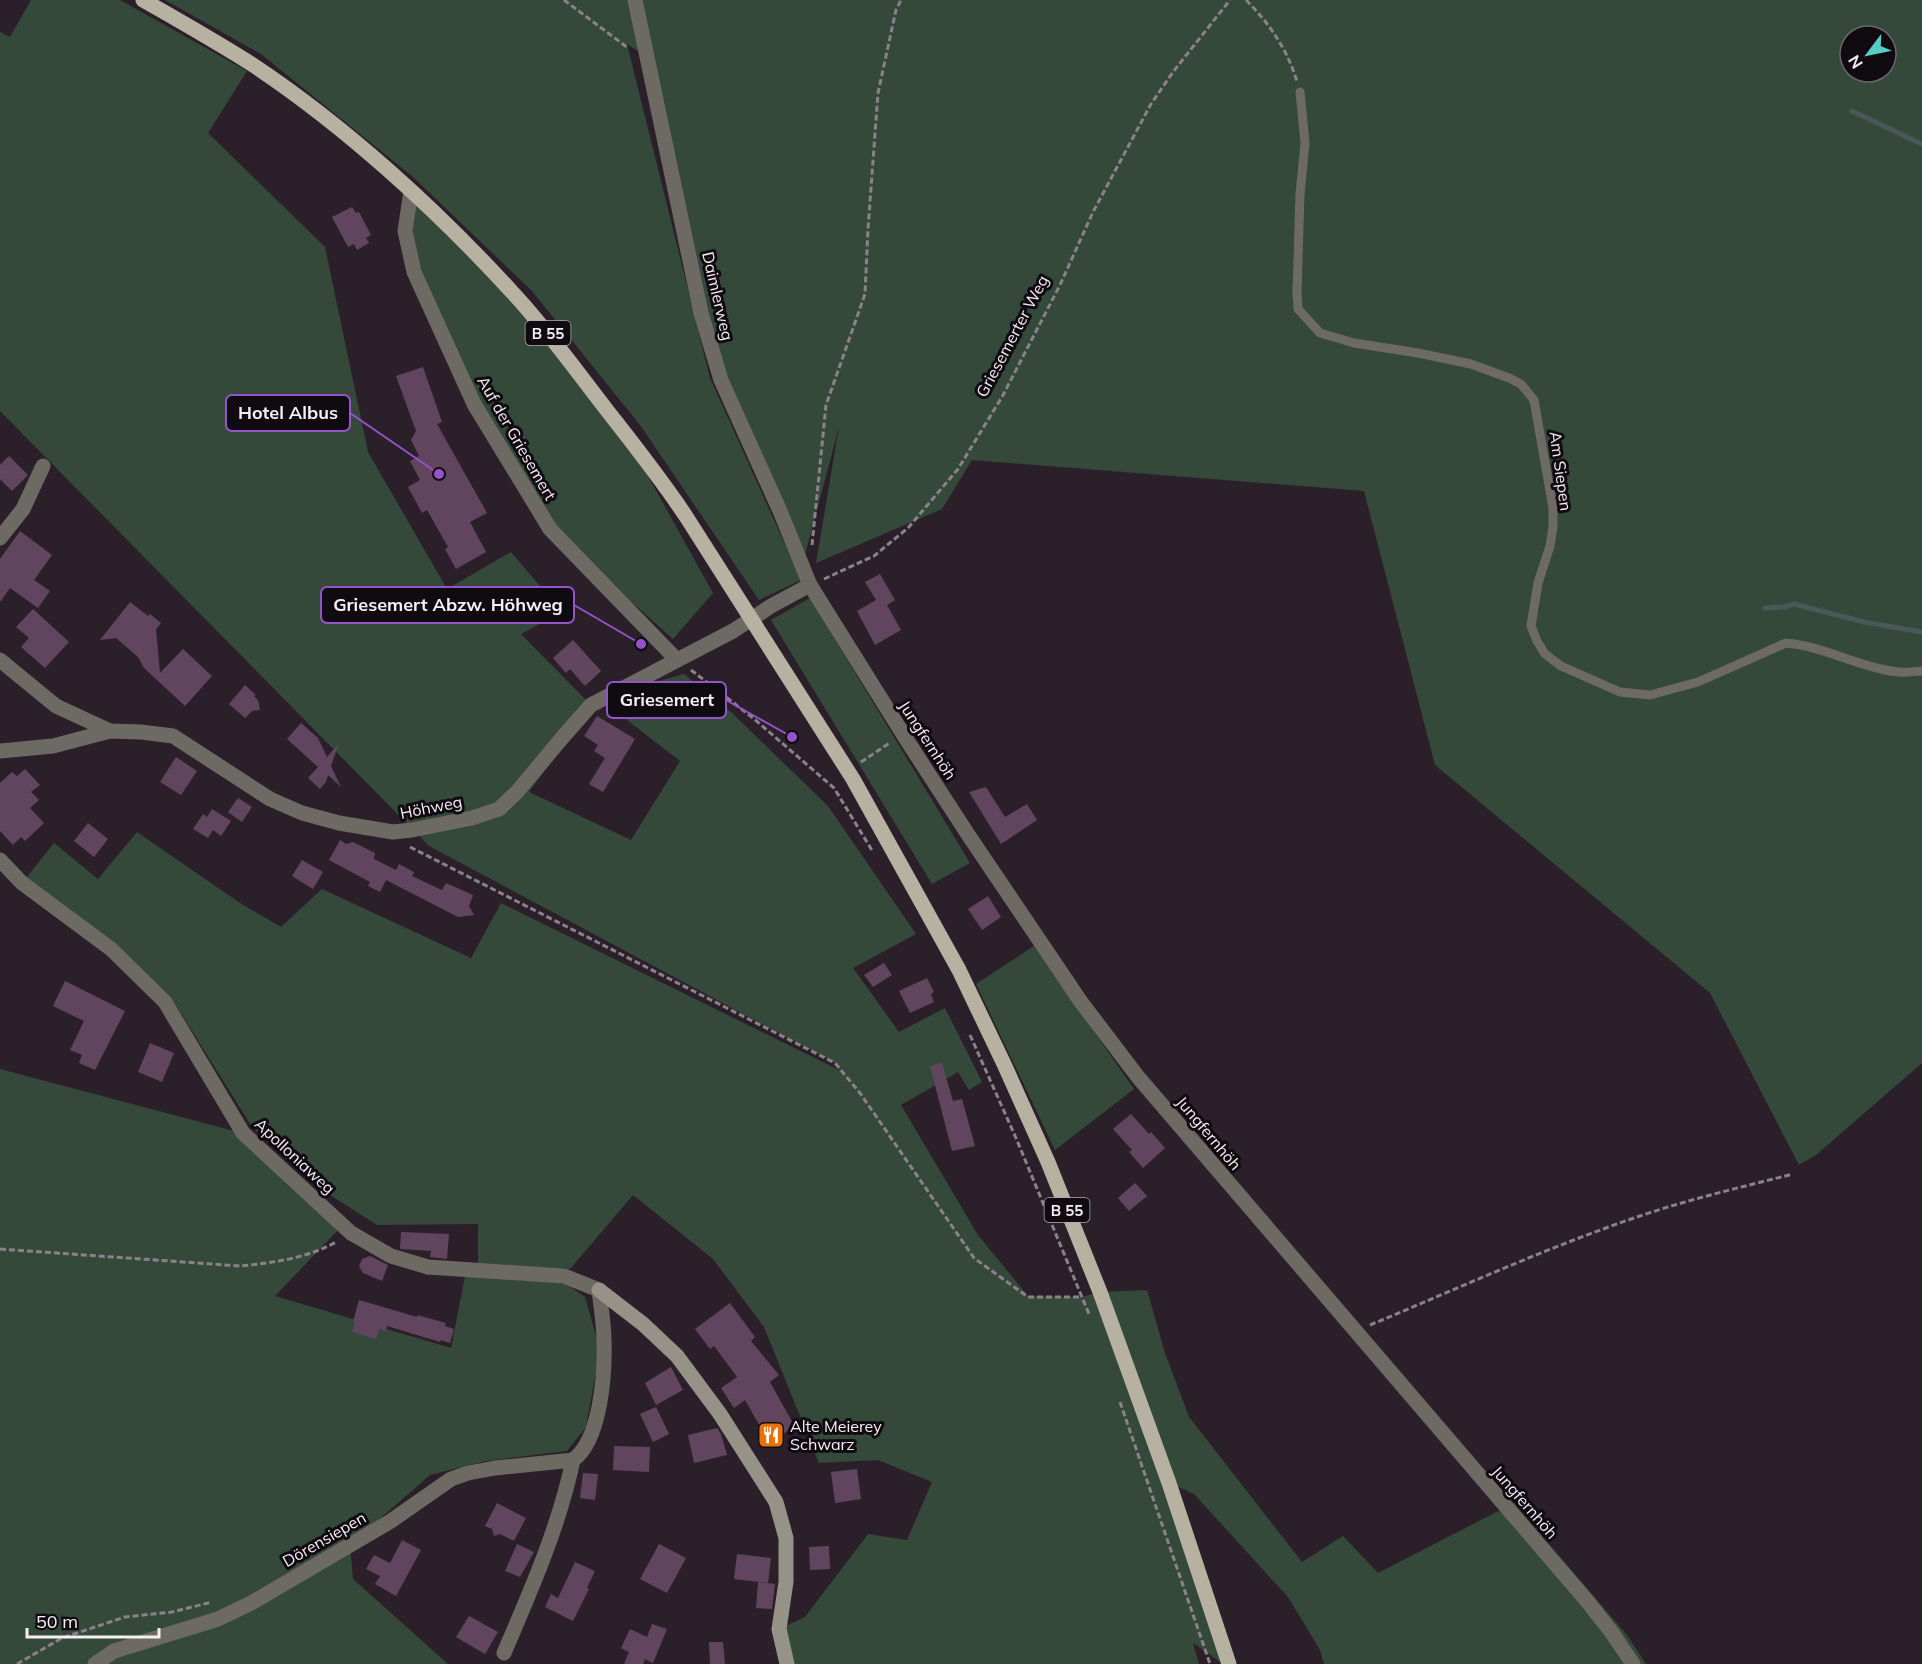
<svg xmlns="http://www.w3.org/2000/svg" width="1922" height="1664" font-family="Mulish,sans-serif">
	<style>
		.green { fill: #34493a; fill-rule: evenodd }
		.lines { fill: none; stroke-linecap: round; stroke-linejoin: round }
		.stream { stroke: #4a585a; stroke-width: 5 }
		.building { fill: #61455f }
		.path { stroke: #8b818a; stroke-width: 3; stroke-dasharray: 6 3; stroke-linecap: butt }
		.lane { stroke: #6d6a63; stroke-width: 9 }
		.street { stroke: #6d6a63; stroke-width: 15 }
		.secondary { stroke: #979287; stroke-width: 15 }
		.primary { stroke: #b7b1a2; stroke-width: 15 }
		.labels { text-anchor: middle; dominant-baseline: central; stroke-width: 6; stroke-linejoin: round; paint-order: stroke }
		.shield { fill: #100b10; stroke: #b1aab0; stroke-width: 1.5 }
		.shield-label { font-size: 15px; font-weight: bold; fill: #f6eef5 }
		.street-label { font-size: 16px; fill: #f6eef5; stroke: #100b10 }
		.poi-label { font-size: 16px; fill: #f6eef5; stroke: #100b10; text-anchor: start }
		.leader { fill: none; stroke: #9453ca; stroke-width: 2 }
		.callout-dot { fill: #9453ca; stroke: #100b10; stroke-width: 2 }
		.callout { fill: #100b10; stroke: #9453ca; stroke-width: 2 }
		.callout-label { font-size: 18px; text-anchor: middle; font-weight: bold; fill: #f6eef5 }
	</style>
	<rect width="100%" height="100%" fill="#2b202a"/>
	<g class="green">
		<path d="M31,0H120L247,71L208,133L325,247L368,452L447,589L511,552L562,612L521,634L591,705L529,792L631,840L680,761L618,713L648,684L684,674L732,713L828,806L916,934L853,968L899,1032L945,1008L982,1082L969,1090L958,1072L901,1105L978,1235L1028,1296L1082,1297L1100,1292L1147,1290L1165,1353L1189,1417L1302,1562L1343,1536L1378,1573L1514,1503L1627,1635L1646,1664H1324L1320,1650L1288,1597L1194,1494L1170,1483L1223,1664L1193,1643L1199,1664H787L779,1629L805,1617L868,1534L907,1540L932,1482L878,1460L819,1463L764,1327L713,1259L633,1195L570,1269L478,1263V1224L377,1225L327,1193L252,1127L174,1002L22,883L54,843L98,879L137,832L240,903L281,927L322,889L471,958L501,903L839,1070L835,1063L429,846L0,411V32L10,37Z"/>
		<path d="M165,0H1922V1063L1816,1155L1799,1165L1710,993L1435,765L1364,491L972,460L942,509L816,563L839,427L801,570L722,379L643,54L627,44L710,378L801,580L759,600L640,425L532,291L413,177L261,54ZM1850,36H1886V72H1850Z"/>
		<path d="M411,191L461,239L624,433L713,593L673,639L550,529L474,404L414,272Z"/>
		<path d="M810,598L970,863L932,884L771,620Z"/>
		<path d="M1034,946L1134,1089L1055,1150L976,984Z"/>
		<path d="M0,1069L238,1132L339,1229L275,1296L451,1348L465,1276L563,1282L585,1297L600,1350L586,1427L567,1451L486,1461L430,1475L350,1545L353,1579L448,1664H0Z"/>
	</g>
	<g class="lines">
		<g class="stream">
			<path d="M1852,111L1922,144"/>
			<path d="M1765,608L1784,607L1794,604L1864,622L1922,632"/>
		</g>
	</g>
	<g class="building">
		<path d="M352,207L356,213L359,212L371,235L366,238L369,243L357,250L354,244L348,247L332,217Z"/>
		<path d="M423,367L442,422L437,424L487,513L470,522L486,552L456,569L445,549L448,547L427,510L422,513L408,487L420,480L410,461L419,456L411,440L416,431L396,376Z"/>
		<path d="M9,456L28,475L12,491L0,479V465Z"/>
		<path d="M20,531L52,555L34,580L50,591L38,608L10,588L0,602V559Z"/>
		<path d="M880,574L895,600L887,605L901,630L875,645L857,611L876,600L865,582Z"/>
		<path d="M130,602L148,616L150,614L161,623L156,629L160,673L183,649L212,676L185,706L144,668L138,657L116,638L100,640Z"/>
		<path d="M33,609L69,642L45,668L21,647L29,638L16,627Z"/>
		<path d="M573,640L601,671L585,686L570,669L566,673L553,658Z"/>
		<path d="M245,685L256,695L254,696L258,700L260,710L252,711L245,718L229,704Z"/>
		<path d="M597,716L635,739L603,792L589,784L605,758L594,751L598,745L584,736Z"/>
		<path d="M301,723L318,738L327,757L339,743L331,766L341,787L328,775L326,782L320,789L308,778L318,767L287,739Z"/>
		<path d="M176,757L197,771L181,795L160,782Z"/>
		<path d="M25,769L40,785L31,792L39,800L30,808L44,823L25,841L21,837L13,845L0,831V783L12,772L17,776Z"/>
		<path d="M986,787L1005,817L1027,804L1037,820L1001,844L969,792Z"/>
		<path d="M238,798L252,807L242,822L228,812Z"/>
		<path d="M212,809L231,821L221,836L213,830L208,838L193,829L203,814L207,817Z"/>
		<path d="M88,823L108,839L94,857L74,841Z"/>
		<path d="M340,840L346,844L353,842L375,853L374,859L396,870L399,864L414,872L412,876L442,890L446,883L473,895L469,906L474,915L458,917L386,880L380,892L368,886L370,882L329,860Z"/>
		<path d="M302,860L323,872L313,889L292,876Z"/>
		<path d="M988,896L1001,917L982,930L968,909Z"/>
		<path d="M884,963L892,975L873,987L864,975Z"/>
		<path d="M927,978L934,992L931,994L934,1002L910,1013L899,991Z"/>
		<path d="M65,981L125,1011L95,1070L79,1063L82,1055L70,1050L84,1021L53,1006Z"/>
		<path d="M150,1043L174,1053L162,1082L138,1072Z"/>
		<path d="M942,1063L953,1101L962,1099L975,1146L952,1151L930,1066Z"/>
		<path d="M1131,1114L1149,1134L1151,1132L1165,1148L1143,1168L1129,1152L1132,1150L1113,1129Z"/>
		<path d="M1135,1183L1147,1196L1129,1211L1118,1198Z"/>
		<path d="M401,1232L449,1234L447,1259L430,1257L431,1251L400,1249Z"/>
		<path d="M370,1256L388,1265L382,1281L363,1273L359,1266L362,1259Z"/>
		<path d="M359,1300L417,1317V1315L446,1323L445,1326L454,1329L450,1343L441,1340L440,1342L387,1326L386,1331L379,1329L376,1339L352,1332L355,1322H353Z"/>
		<path d="M730,1303L755,1337L751,1341L779,1375L770,1382L795,1427L769,1442L745,1400L734,1408L721,1388L737,1377L714,1346L710,1349L695,1329Z"/>
		<path d="M671,1367L683,1390L656,1405L645,1383Z"/>
		<path d="M656,1407L669,1434L653,1442L640,1414Z"/>
		<path d="M717,1428L721,1434L727,1455L694,1463L688,1435Z"/>
		<path d="M614,1446L650,1447L649,1472L613,1470Z"/>
		<path d="M857,1469L861,1499L835,1503L831,1472Z"/>
		<path d="M583,1473L598,1474L595,1500L580,1498Z"/>
		<path d="M497,1503L526,1518L514,1541L500,1534L494,1536L492,1529L485,1526Z"/>
		<path d="M402,1540L421,1550L396,1596L375,1584L380,1576L366,1569L374,1555L390,1563Z"/>
		<path d="M517,1544L534,1552L520,1577L505,1571Z"/>
		<path d="M659,1544L686,1558L667,1593L640,1579Z"/>
		<path d="M829,1546L830,1569L810,1570L809,1547Z"/>
		<path d="M737,1554L771,1558L768,1583L734,1579Z"/>
		<path d="M575,1562L595,1571L587,1588L589,1589L573,1621L545,1607L551,1594L558,1598Z"/>
		<path d="M758,1582L775,1584L772,1609L756,1608Z"/>
		<path d="M469,1616L498,1632L485,1654L456,1637Z"/>
		<path d="M652,1624L667,1629L653,1663L645,1659L643,1664H624L629,1652L621,1648L630,1629L647,1637Z"/>
		<path d="M709,1642H723L725,1664H710Z"/>
	</g>
	<g class="lines">
		<g class="path">
			<path d="M564,0L628,48"/>
			<path d="M1246,0C1269,23 1288,50 1297,82"/>
			<path d="M812,545L826,405L865,294L868,229L878,93L896,10L901,0"/>
			<path d="M824,579L874,556L908,528L958,469L1002,397L1060,285L1093,212L1151,104L1173,72L1230,0"/>
			<path d="M691,670L753,718L834,788L873,852"/>
			<path d="M861,762L891,742"/>
			<path d="M410,847L835,1063L860,1093L974,1258L1028,1297H1081"/>
			<path d="M970,1035L1016,1138L1089,1314"/>
			<path d="M0,1249L240,1266C272,1263 308,1258 336,1242"/>
			<path d="M1370,1325C1459,1288 1548,1247 1640,1216C1690,1199 1742,1187 1793,1174"/>
			<path d="M1120,1402L1210,1664"/>
			<path d="M17,1664L62,1638L125,1617L172,1612L212,1602"/>
		</g>
		<path class="lane" d="M1300,92L1305,143L1300,194L1297,292L1298,309L1320,333L1354,343L1418,353L1471,364L1509,378L1521,384L1534,400L1553,508V527L1550,546L1538,583L1531,626L1537,641L1545,654L1561,666L1620,692L1650,695L1698,682L1786,643C1824,646 1860,668 1899,672C1906,673 1915,671 1922,671"/>
		<g class="street">
			<path d="M635,0L701,313L721,380L780,511L810,585L908,742L967,833L1081,1002L1138,1077L1587,1601L1610,1630L1633,1664"/>
			<path d="M411,191L405,231L414,272L474,404L550,529L677,660"/>
			<path d="M0,538L23,509L43,466"/>
			<path d="M0,660L56,706L110,731"/>
			<path d="M0,751L53,746L110,731L141,732L173,736L270,799L302,813L339,823L393,832L412,830L472,818L499,809L517,792L562,738L591,705L733,631L771,606L810,585"/>
			<path d="M0,860L22,883L111,949L165,1002L243,1133L351,1233L391,1256L428,1267L564,1276L599,1290C601,1307 604,1325 604,1341C605,1373 601,1440 573,1460L495,1468L468,1473L451,1479L391,1521L253,1602L218,1619L114,1651L95,1664"/>
			<path d="M504,1653C531,1590 559,1527 573,1460"/>
		</g>
		<path class="secondary" d="M599,1290L643,1324L677,1356L720,1414L776,1502L786,1538V1582L779,1629L787,1664"/>
		<path class="primary" d="M143,0C180,21 217,42 253,65C345,126 437,210 512,292C546,328 575,369 606,409C634,445 662,480 687,518L853,779L959,970L1004,1064L1048,1162L1100,1292L1169,1483L1229,1664"/>
	</g>
	<defs>
		<symbol id="restaurant-square" viewBox="-11 -11 22 22"><rect x="-9" y="-9" width="18" height="18" rx="4" fill="#e8710a" stroke="#100b10"/><path d="M-5-6h1v4h1v-4h1v4h1v-4h1v5L-1.5 .5V6h-2V.5L-5-1ZM5-6V6H3V1.5H1.5Q1.5-4 5-6Z" fill="#fff"/></symbol>
	</defs>
	<g fill-rule="evenodd">
		<use href="#restaurant-square" x="756" y="1420" width="30" height="30"/>
	</g>
	<g class="labels">
		<g class="shield">
			<rect x="525.5" y="321" width="45" height="24" rx="4.5"/>
			<rect x="1044.5" y="1198" width="45" height="24" rx="4.5"/>
		</g>
		<g class="shield-label">
			<text x="548" y="333">B 55</text>
			<text x="1067" y="1210">B 55</text>
		</g>
		<g class="street-label">
			<text transform="translate(718 296) rotate(77)">Daimlerweg</text>
			<text transform="translate(1012 336) rotate(-62)">Griesemerter Weg</text>
			<text transform="translate(517 438) rotate(60)">Auf der Griesemert</text>
			<text transform="translate(1561 471) rotate(82)">Am Siepen</text>
			<text transform="translate(928 740) rotate(57)">Jungfernhöh</text>
			<text transform="translate(431 807) rotate(-11)">Höhweg</text>
			<text transform="translate(1209 1133) rotate(50)">Jungfernhöh</text>
			<text transform="translate(295 1156) rotate(43)">Apolloniaweg</text>
			<text transform="translate(1525 1502) rotate(49)">Jungfernhöh</text>
			<text transform="translate(324 1539) rotate(-30)">Dörensiepen</text>
		</g>
		<g class="poi-label">
			<text x="790" y="1426">Alte Meierey<tspan x="790" dy="18">Schwarz</tspan></text>
		</g>
	</g>
	<path class="leader" d="M439 474L350 413M641 644L574 605M792 737L726 700"/>
	<g class="callout-dot">
		<circle cx="439" cy="474" r="6"/>
		<circle cx="641" cy="644" r="6"/>
		<circle cx="792" cy="737" r="6"/>
	</g>
	<g class="callout">
		<rect x="226" y="395" width="124" height="36" rx="6"/>
		<rect x="321" y="587" width="253" height="36" rx="6"/>
		<rect x="607" y="682" width="119" height="36" rx="6"/>
	</g>
	<g class="callout-label">
		<text x="288" y="419">Hotel Albus</text>
		<text x="448" y="611">Griesemert Abzw. Höhweg</text>
		<text x="667" y="706">Griesemert</text>
	</g>
	<g transform="translate(1868 54) rotate(238)"><circle r="28" fill="#100b10" stroke="#6c666c" stroke-width="1.5"/>
	<path d="M0-4.5L10 22L0 15L-10 22Z" fill="#56cec4"/>
	<text y="-9" font-size="16" font-weight="bold" text-anchor="middle" fill="#f6eef5">N</text>
	</g>
	<path d="M27 1628v9h132v-9" fill="none" stroke="#f6eef5" stroke-width="3"/>
	<text x="36" y="1628" font-size="18" fill="#f6eef5" stroke="#100b10" stroke-width="4.5" paint-order="stroke">50 m</text>
</svg>
